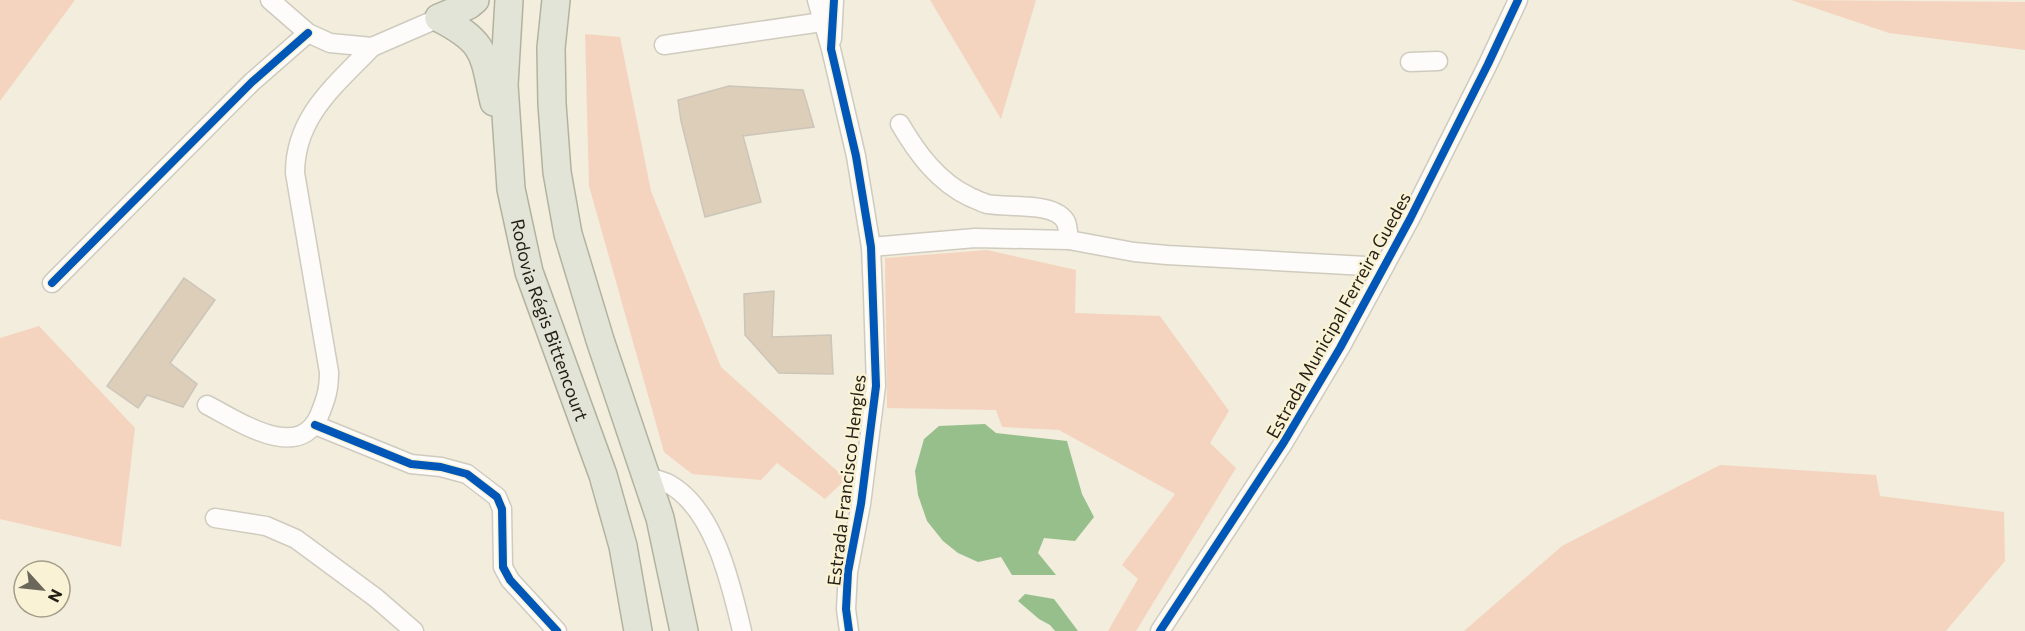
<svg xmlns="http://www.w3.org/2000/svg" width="2025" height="631" font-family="Commissioner,sans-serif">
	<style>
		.green { fill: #f5d4bf }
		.water { fill: #96bf8c }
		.building { fill: #dcceb9; stroke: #ccc5b9; stroke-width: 1.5 }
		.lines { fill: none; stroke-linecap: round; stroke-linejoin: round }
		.minor-casing { stroke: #cfcbbe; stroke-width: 21 }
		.highway-casing { stroke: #b2b29f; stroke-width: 30 }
		.minor { stroke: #fdfcfa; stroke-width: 18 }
		.highway { stroke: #e3e4d8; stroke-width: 27 }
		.cycleway-casing { stroke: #faf2d4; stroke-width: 11 }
		.cycleway { stroke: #0057b8; stroke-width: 8 }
		.labels { text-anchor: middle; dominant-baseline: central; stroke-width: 5; stroke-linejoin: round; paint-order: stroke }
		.street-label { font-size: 18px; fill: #231f15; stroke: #faf2d4 }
	</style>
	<rect width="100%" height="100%" fill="#f2eddc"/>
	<g class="green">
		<path d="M0,0H75L0,101Z"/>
		<path d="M930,0H1036L1001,119Z"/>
		<path d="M1791,0L2025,2V50L1889,33Z"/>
		<path d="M585,34L620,37L651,191L721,367L846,479L825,499L777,463L761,480L692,474L664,452L589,186Z"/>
		<path d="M987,250L1076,270L1075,313L1160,316L1229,411L1210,443L1236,468L1136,631H1108L1138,579L1122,565L1175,494L1059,430L1002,427L996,410L887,408L885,258Z"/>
		<path d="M39,326L135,428L121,547L0,519V338Z"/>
		<path d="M1720,465L1876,475L1880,496L2004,512L2005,561L1946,631H1464L1562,546Z"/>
	</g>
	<g class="water">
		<path d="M985,424L996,433L1067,441L1082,494L1094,517L1075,541L1044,538L1038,553L1056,575H1012L1001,557L978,562L958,553L943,541L927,521L918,495L915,471L924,439L939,426Z"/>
		<path d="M1025,594L1054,599L1078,631H1055L1050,625L1039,619L1018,601Z"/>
	</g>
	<g class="building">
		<path d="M729,86L803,90L814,127L743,136L761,202L705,217L681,121L678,100Z"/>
		<path d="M184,278L215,300L170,363L197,384L183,407L147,395L138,408L107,386Z"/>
		<path d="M774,291L772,337L831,335L833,374L779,373L745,335L744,294Z"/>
	</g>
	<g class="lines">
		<defs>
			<g id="minor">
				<path d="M270,0L308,33L330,43L372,47L439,18"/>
				<path d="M817,0L831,49L856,156L871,247L873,294L876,386L861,504L848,572L846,609L849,631"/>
				<path d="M832,39L834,0"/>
				<path d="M664,45L822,22"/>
				<path d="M1410,62L1438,61"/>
				<path d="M900,124C917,153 938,182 970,197C975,199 981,202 987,204C1006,208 1055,201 1066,222C1068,227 1068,234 1069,240"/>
				<path d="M871,247L975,238L1069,240L1134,252L1167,255L1384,267"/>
				<path d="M52,283L252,82L308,33"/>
				<path d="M207,405C237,420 298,463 319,416C326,399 329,390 329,372L295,173C295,116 336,85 372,47"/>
				<path d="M315,425L411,464L441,467L467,474L497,497L502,509L503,567L510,580L557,631"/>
				<path d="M645,476C652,478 660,480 667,483C714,507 731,584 742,631"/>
				<path d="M215,518L266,526L296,539L376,598L414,631"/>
				<path d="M1160,631L1284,442L1340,348L1410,219L1488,64L1518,0"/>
			</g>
			<g id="highway">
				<path id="s1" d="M509,0L504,85L511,189L529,272L603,475L623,546L638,631"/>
				<path d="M556,0L551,48L552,104L557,172L568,234L600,340L660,518L684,631"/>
				<path d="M439,18C487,43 483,53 494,102"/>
				<path d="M439,18L469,5L475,0"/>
			</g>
		</defs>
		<use href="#minor" class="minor-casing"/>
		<use href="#highway" class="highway-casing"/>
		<use href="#minor" class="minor"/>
		<use href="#highway" class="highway"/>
		<defs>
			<g id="cycleway">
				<path d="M834,0L831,49L856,156L871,247L876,386L861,504L848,572L846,609L849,631"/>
				<path d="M52,283L252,82L308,33"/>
				<path d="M315,425L411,464L441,467L467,474L497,497L502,509L503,567L510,580L557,631"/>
				<path d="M1160,631L1284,442L1340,348L1410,219L1488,64L1518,0"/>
			</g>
		</defs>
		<use href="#cycleway" class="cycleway-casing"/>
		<use href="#cycleway" class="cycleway"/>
	</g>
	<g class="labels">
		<g class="street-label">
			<text transform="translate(1338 315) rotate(-61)">Estrada Municipal Ferreira Guedes</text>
			<text stroke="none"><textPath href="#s1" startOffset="326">Rodovia Régis Bittencourt</textPath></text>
			<text transform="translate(846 480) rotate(-83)">Estrada Francisco Hengles</text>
		</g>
	</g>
	<g transform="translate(42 589) rotate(117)"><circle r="28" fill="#faf2d4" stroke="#a49e88" stroke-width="1.5"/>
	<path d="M0-4.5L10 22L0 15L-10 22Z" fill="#6b675b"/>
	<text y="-9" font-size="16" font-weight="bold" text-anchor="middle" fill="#231f15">N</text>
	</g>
</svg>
